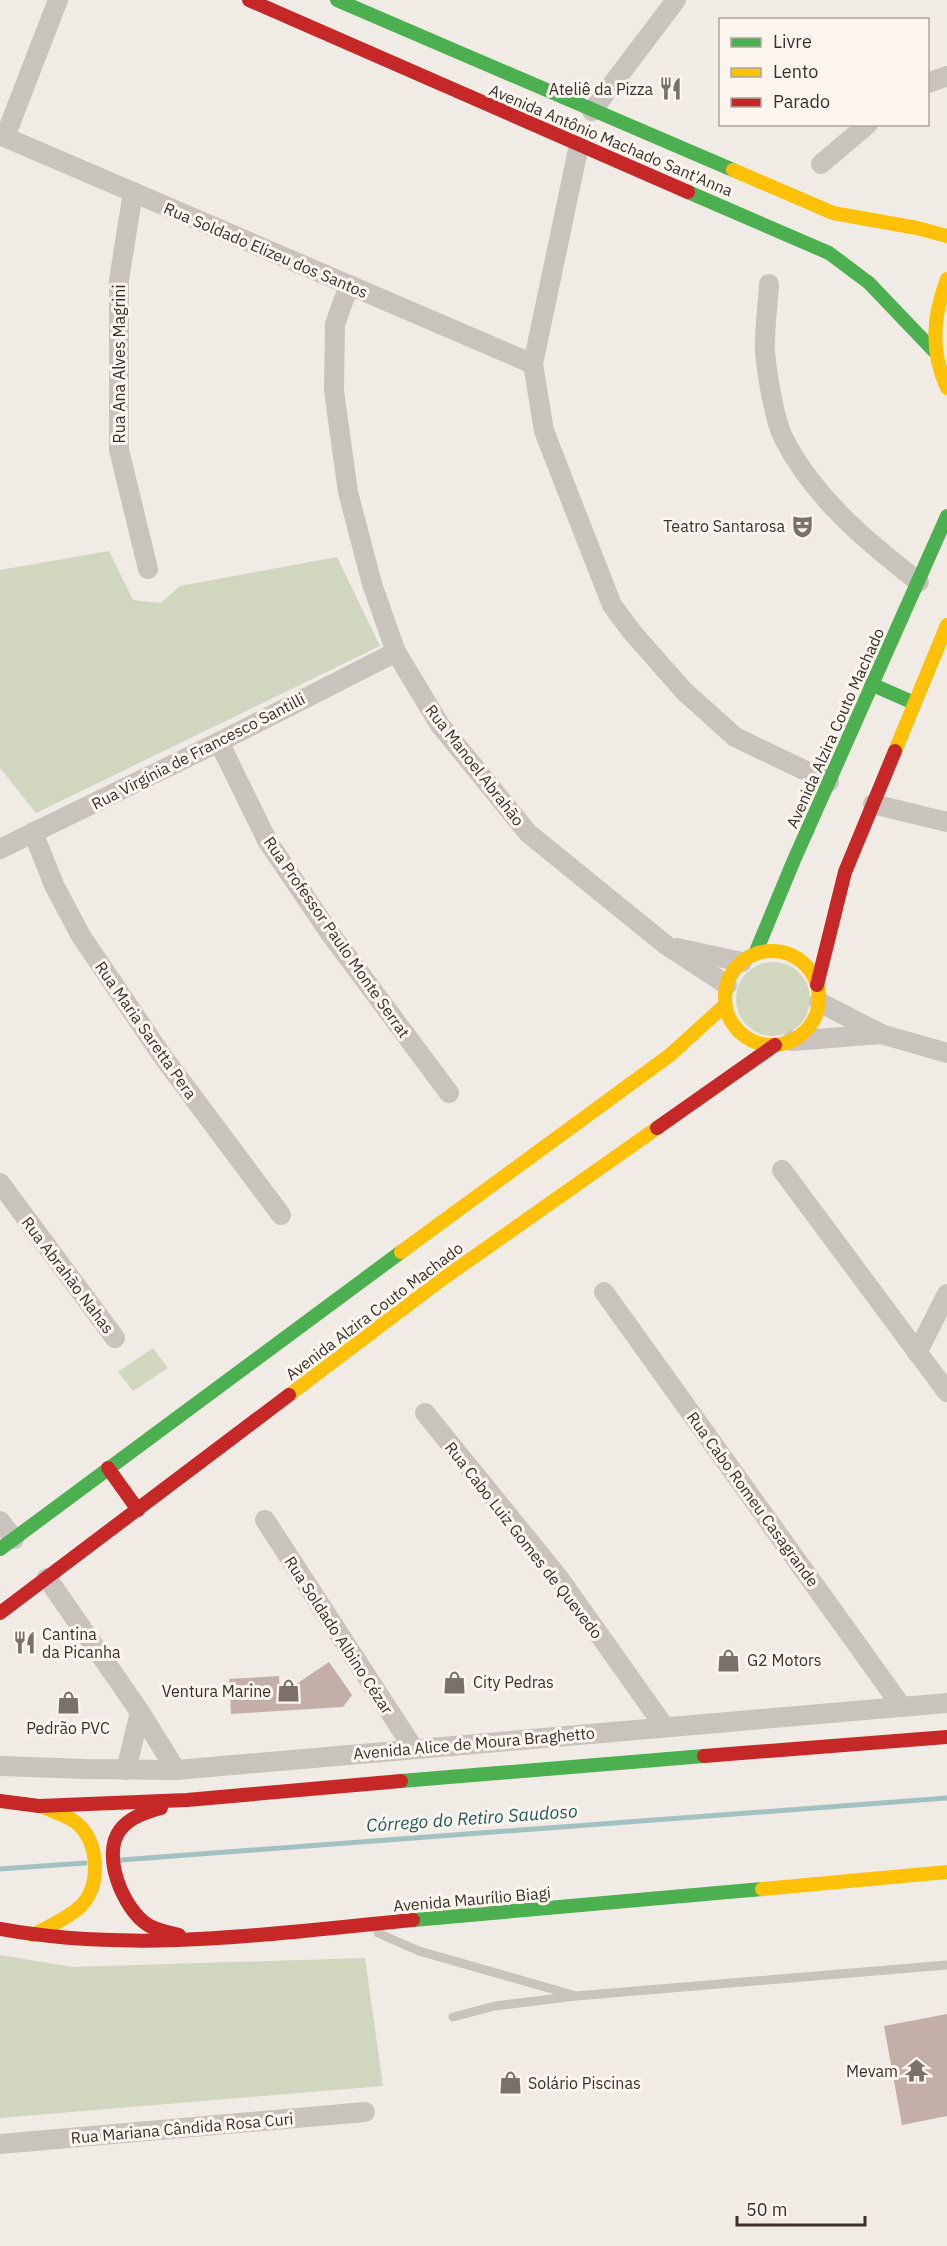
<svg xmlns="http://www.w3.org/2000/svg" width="947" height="2246" font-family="'IBM Plex Sans',sans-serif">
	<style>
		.green { fill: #d1d6bf }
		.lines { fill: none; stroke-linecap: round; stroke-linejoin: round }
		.stream { stroke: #a1c2c1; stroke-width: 5 }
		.building { fill: #c3afa7 }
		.lane { stroke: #c9c3be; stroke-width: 9 }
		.street { stroke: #c9c3be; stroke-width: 20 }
		.fast { stroke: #4caf50; stroke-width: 14 }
		.slow { stroke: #ffc107; stroke-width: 14 }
		.jam { stroke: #c62828; stroke-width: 14 }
		.labels { text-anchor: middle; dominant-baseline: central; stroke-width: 6; stroke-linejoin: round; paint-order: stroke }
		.poi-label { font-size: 16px; fill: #3b302b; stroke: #fbf5ee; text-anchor: end }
		.street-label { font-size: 16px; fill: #3b302b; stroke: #fbf5ee }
		.water-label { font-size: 18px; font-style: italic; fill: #1f5a5e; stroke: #fbf5ee }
	</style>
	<rect width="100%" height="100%" fill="#f0ebe5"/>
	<g class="green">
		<path d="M109,551L133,600L161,603L180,586L337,557L380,646L36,813L0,768V570Z"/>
		<circle cx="773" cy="999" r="37"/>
		<path d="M153,1348L168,1368L133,1391L118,1372Z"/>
		<path d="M0,1955L72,1967L365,1958L383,2086L0,2118Z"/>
	</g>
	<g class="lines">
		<g class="stream">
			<path d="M121,1860L947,1798"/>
			<path d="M0,1869L85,1863"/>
		</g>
	</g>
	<g class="building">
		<path d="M329,1662L352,1695L343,1707L231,1714L229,1679L279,1676L280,1695Z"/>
		<path d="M947,2014V2116L902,2125L884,2026Z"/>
	</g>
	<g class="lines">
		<g class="lane">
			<path d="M378,1933L419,1951L573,1995"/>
			<path d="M453,2017L495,2006L576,1996L947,1965"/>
		</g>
		<g class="street">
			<path d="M928,83L947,76"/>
			<path d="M592,111L676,0"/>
			<path d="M0,135L533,364"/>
			<path d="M5,137L58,0"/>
			<path d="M579,145L533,364L544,431L583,531L612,605L632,632L684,691L735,737L829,782"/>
			<path d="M821,164L868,124"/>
			<path d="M133,192L119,280V450L148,569"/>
			<path d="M769,284C768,306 764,330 765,352C767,374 774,418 783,437C813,497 867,542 919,582"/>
			<path d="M349,285L335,324L334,391L348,492L372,584L396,652L440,725L528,833L666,945L727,985"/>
			<path d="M219,742L268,842L329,932L449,1093"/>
			<path d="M873,804L947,822"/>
			<path d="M33,832L54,885L81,936L163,1057L281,1215"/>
			<path d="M0,849L219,742L396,652"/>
			<path d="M677,948L742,962"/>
			<path d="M819,1002L881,1034L947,1053"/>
			<path d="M792,1041L881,1034"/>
			<path d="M782,1170L947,1392"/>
			<path d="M0,1183L115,1338"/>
			<path d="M604,1292L902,1707"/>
			<path d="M917,1353L947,1294"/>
			<path d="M425,1413L559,1578L664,1726"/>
			<path d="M265,1520L414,1749"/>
			<path d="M0,1521L14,1539"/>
			<path d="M47,1578L140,1712L176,1770"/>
			<path d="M0,1766L86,1769L176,1770L947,1703"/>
			<path d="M126,1770L140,1712"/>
			<path d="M0,2144L365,2112"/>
		</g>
		<g class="fast">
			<path d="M337,0L733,170"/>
			<path d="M688,192L829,253L869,283L934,351"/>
			<path d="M871,684L914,703"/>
			<path d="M755,954L794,860L947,516"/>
			<path d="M0,1549L401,1252"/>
			<path d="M401,1781L704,1756"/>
			<path d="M413,1920L762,1889"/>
		</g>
		<g class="slow">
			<path d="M733,170L833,213L917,228L947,236"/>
			<path d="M947,279C933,316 930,351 947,388"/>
			<path d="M895,751L947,625"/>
			<circle cx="772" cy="998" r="47"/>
			<path d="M401,1252L670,1055L725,1005"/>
			<path d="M289,1395L441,1280L657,1128"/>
			<path d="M762,1889L947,1872"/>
			<path d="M33,1935C49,1926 67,1919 81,1906C101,1885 99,1844 78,1824C69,1816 56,1813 45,1808"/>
		</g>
		<g class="jam">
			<path d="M249,0L688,192"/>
			<path d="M817,985L845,872L895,751"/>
			<path d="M657,1128L775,1045"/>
			<path d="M108,1468L138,1510"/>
			<path d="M0,1613L289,1395"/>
			<path d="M704,1756L947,1737"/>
			<path d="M0,1801L39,1806L187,1800L401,1781"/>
			<path d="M161,1808C146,1812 130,1817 120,1830C101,1855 123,1909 148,1925C157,1931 168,1932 179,1935"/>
			<path d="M0,1929C137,1954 276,1933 413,1920"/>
		</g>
	</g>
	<defs>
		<symbol id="restaurant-bare" viewBox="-9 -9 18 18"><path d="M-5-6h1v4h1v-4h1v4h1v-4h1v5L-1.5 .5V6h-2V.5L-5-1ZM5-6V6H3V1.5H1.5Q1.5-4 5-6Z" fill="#7a716c" stroke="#fbf5ee" stroke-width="2.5" paint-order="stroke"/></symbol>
		<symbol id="theatre-bare" viewBox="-9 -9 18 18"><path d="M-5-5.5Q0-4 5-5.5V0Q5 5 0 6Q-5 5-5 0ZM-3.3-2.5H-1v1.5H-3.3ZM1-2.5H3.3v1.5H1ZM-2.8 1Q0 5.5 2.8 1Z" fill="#7a716c" stroke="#fbf5ee" stroke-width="2.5" paint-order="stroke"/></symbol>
		<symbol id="shop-bare" viewBox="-9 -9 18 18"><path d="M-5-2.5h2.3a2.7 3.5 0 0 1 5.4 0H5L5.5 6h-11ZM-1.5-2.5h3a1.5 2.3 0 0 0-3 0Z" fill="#7a716c" stroke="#fbf5ee" stroke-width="2.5" paint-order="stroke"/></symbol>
		<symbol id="temple-bare" viewBox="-9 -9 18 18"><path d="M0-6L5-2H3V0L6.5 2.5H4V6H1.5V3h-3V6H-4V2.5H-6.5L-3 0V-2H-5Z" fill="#7a716c" stroke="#fbf5ee" stroke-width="2.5" paint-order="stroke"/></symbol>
	</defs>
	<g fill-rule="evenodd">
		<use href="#restaurant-bare" x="654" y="72" width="33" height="33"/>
		<use href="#theatre-bare" x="786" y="510" width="33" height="33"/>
		<use href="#restaurant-bare" x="8" y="1626" width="33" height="33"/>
		<use href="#shop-bare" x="712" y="1644" width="33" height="33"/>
		<use href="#shop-bare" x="438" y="1666" width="33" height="33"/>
		<use href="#shop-bare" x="272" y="1674" width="33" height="33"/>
		<use href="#shop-bare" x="52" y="1686" width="33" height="33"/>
		<use href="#temple-bare" x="900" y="2054" width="33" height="33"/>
		<use href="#shop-bare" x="494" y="2066" width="33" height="33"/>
	</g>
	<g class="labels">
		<g class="poi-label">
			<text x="653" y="89">Ateliê da Pizza</text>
			<text x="785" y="526">Teatro Santarosa</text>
			<text x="42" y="1634" text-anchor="start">Cantina<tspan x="42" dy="18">da Picanha</tspan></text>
			<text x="747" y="1660" text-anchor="start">G2 Motors</text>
			<text x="473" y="1682" text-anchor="start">City Pedras</text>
			<text x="271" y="1691">Ventura Marine</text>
			<text x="68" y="1728" text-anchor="middle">Pedrão PVC</text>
			<text x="898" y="2071">Mevam</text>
			<text x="528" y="2083" text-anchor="start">Solário Piscinas</text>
		</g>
		<g class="street-label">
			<text transform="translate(611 140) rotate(23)">Avenida Antônio Machado Sant'Anna</text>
			<text transform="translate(266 250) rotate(23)">Rua Soldado Elizeu dos Santos</text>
			<text transform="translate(119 364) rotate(-90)">Rua Ana Alves Magrini</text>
			<text transform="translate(835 728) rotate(-66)">Avenida Alzira Couto Machado</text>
			<text transform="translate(198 751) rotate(-27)">Rua Virgínia de Francesco Santilli</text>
			<text transform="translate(475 765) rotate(52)">Rua Manoel Abrahão</text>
			<text transform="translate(337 937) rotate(55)">Rua Professor Paulo Monte Serrat</text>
			<text transform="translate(146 1030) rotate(55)">Rua Maria Saretta Pera</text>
			<text transform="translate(68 1275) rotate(53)">Rua Abrahão Nahas</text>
			<text transform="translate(374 1311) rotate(-37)">Avenida Alzira Couto Machado</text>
			<text transform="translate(753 1499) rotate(54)">Rua Cabo Romeu Casagrande</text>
			<text transform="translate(524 1540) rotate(52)">Rua Cabo Luiz Gomes de Quevedo</text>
			<text transform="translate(339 1635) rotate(57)">Rua Soldado Albino Cézar</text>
			<text transform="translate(474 1743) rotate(-5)">Avenida Alice de Moura Braghetto</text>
			<text transform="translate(472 1899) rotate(-5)">Avenida Maurílio Biagi</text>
			<text transform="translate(182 2128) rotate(-5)">Rua Mariana Cândida Rosa Curi</text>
		</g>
		<g class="water-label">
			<text transform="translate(472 1818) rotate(-4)">Córrego do Retiro Saudoso</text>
		</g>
	</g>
	<rect x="719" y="18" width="210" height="108" fill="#fbf5ee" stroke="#aea6a0" stroke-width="1.5"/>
	<rect x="731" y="38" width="30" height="9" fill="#4caf50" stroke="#aea6a0" stroke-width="1.5"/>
	<text x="773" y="48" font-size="18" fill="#3b302b">Livre</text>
	<rect x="731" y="68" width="30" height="9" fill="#ffc107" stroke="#aea6a0" stroke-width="1.5"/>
	<text x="773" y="78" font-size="18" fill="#3b302b">Lento</text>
	<rect x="731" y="98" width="30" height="9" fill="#c62828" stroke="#aea6a0" stroke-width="1.5"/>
	<text x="773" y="108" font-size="18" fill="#3b302b">Parado</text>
	<path d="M737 2216v9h128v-9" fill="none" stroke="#3b302b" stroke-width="3"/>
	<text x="746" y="2216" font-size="18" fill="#3b302b" stroke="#fbf5ee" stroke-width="4.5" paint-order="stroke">50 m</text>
</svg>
